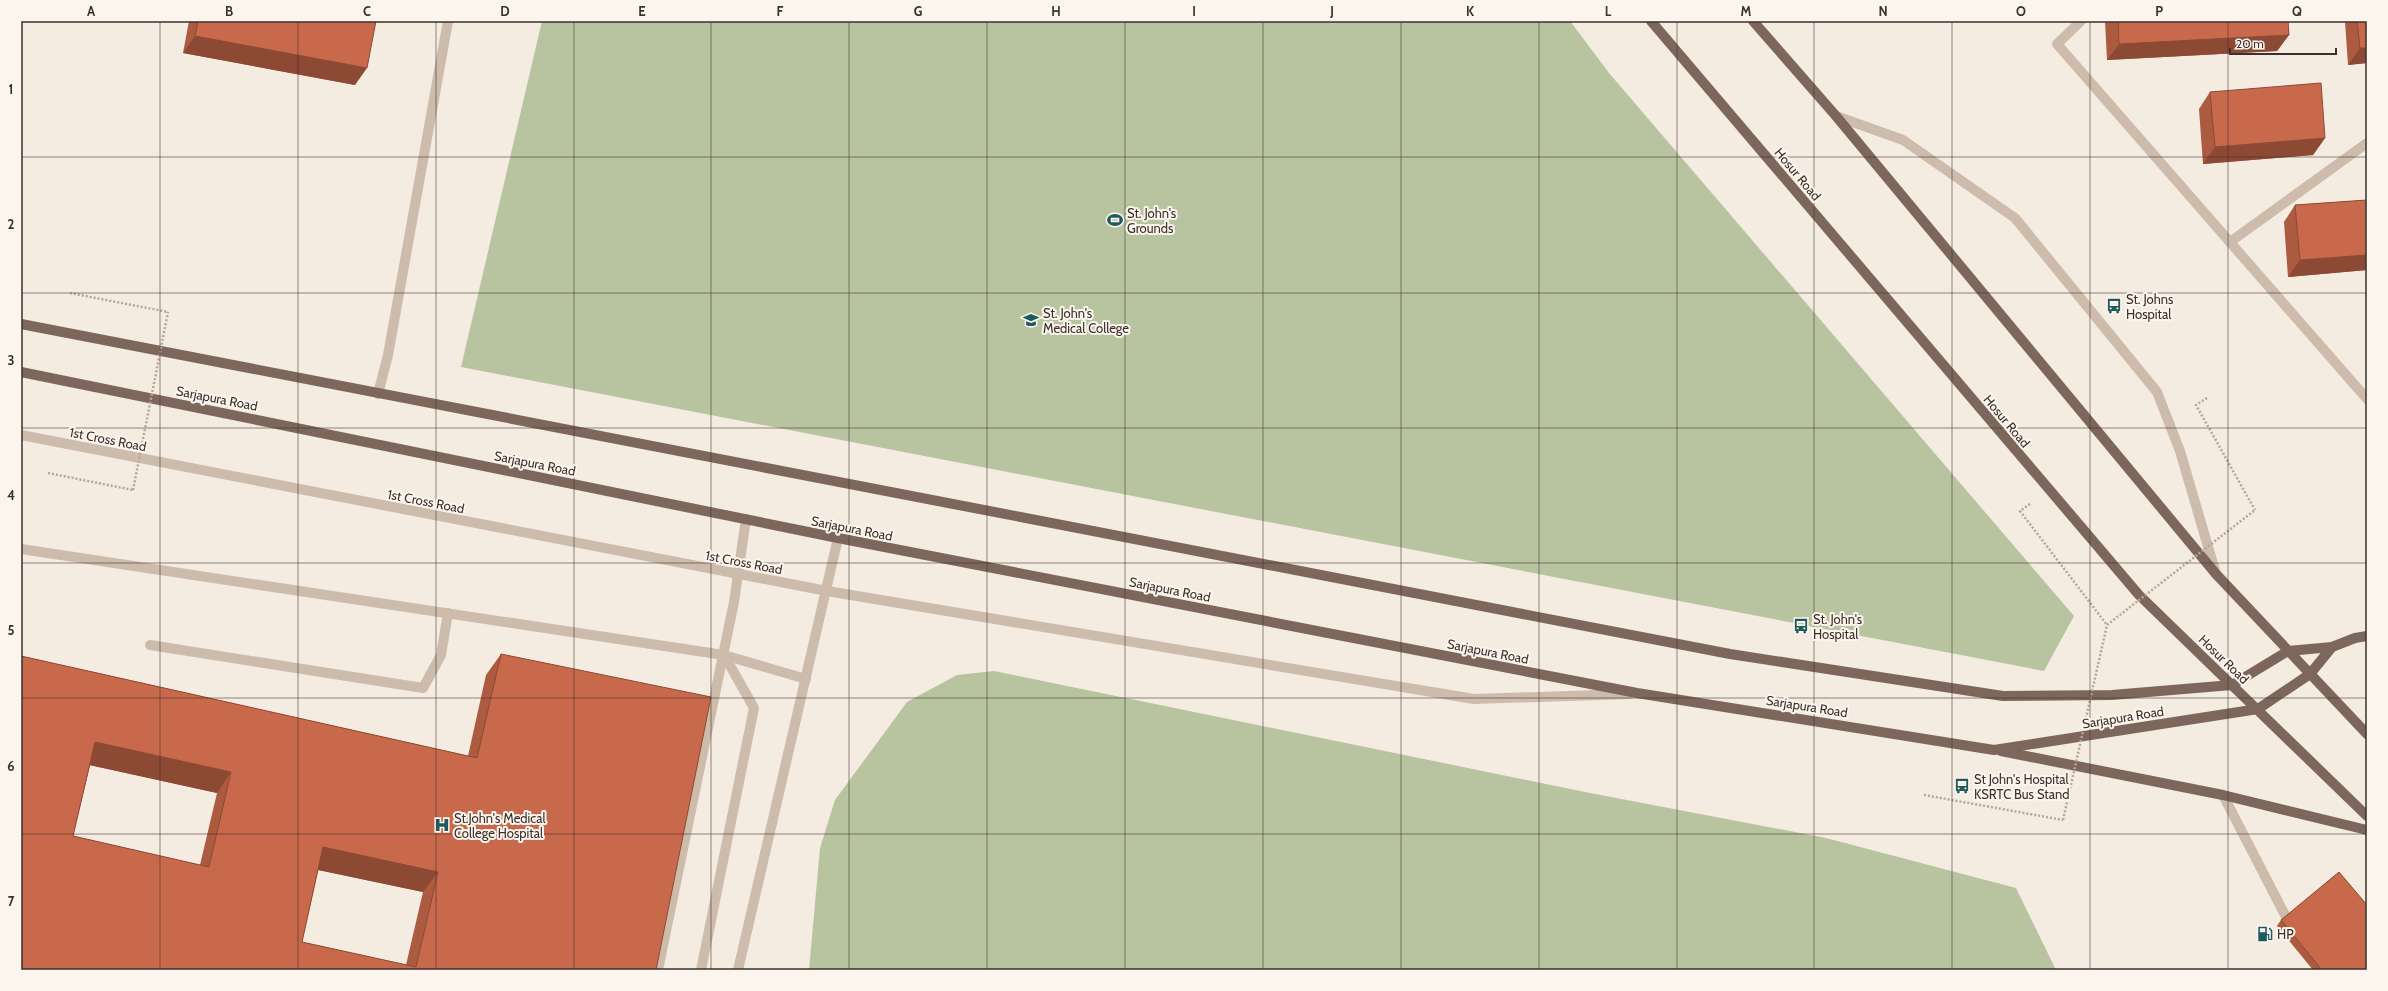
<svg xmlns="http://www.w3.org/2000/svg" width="2388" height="991" font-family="Cabin,sans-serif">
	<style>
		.green { fill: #b8c4a0 }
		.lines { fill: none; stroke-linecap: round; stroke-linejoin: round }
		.path { stroke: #b9a596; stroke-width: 2.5; stroke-dasharray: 2 2; stroke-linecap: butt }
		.minor { stroke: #cdbbac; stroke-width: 10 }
		.major { stroke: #7d675c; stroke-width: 10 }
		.path-bridge { stroke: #b9a596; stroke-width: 2.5; stroke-dasharray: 2 2; stroke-linecap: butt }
		.wall { fill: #ac5a40; fill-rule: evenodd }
		.shaded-wall { fill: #8c4a34 }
		.building { fill: #c8694b; stroke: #8c4a34; fill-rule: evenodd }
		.grid { fill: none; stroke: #3b302b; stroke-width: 1; stroke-opacity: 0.55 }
		.labels { text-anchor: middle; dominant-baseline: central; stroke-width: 4; stroke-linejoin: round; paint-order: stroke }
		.street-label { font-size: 13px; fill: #3b302b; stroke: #fbf5ee }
		.poi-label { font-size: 13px; fill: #3b302b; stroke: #fbf5ee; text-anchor: start }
		.neatline { fill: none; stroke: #3b302b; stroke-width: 1.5 }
		.grid-label { font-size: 13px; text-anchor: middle; font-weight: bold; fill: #3b302b }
	</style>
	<rect width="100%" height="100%" fill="#f4ebe1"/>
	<g class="green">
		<path d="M542,21H1570L1609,73L2074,616L2044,671L461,367Z"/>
		<path d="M994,671L1590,793L1826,838L2016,888L2056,970H809L820,848L835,800L907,702L957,675Z"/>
	</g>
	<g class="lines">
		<g class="path">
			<path d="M70,293L168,312"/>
			<path d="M2207,398L2196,405L2255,510"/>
			<path d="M48,473L133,490"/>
			<path d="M2030,504L2020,511L2107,625"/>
			<path d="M1924,795L2063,820"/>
		</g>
		<g class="minor">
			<path d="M2081,21L2057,44L2367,399"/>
			<path d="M1836,116L1903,140L2015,218L2157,392L2180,451L2216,574"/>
			<path d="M2230,242L2367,143"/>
			<path d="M378,394L388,355L448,21"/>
			<path d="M21,435L827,591L1474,699L1629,694"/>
			<path d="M21,549L724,655L806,679"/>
			<path d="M150,645L423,688L441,655L448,613"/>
			<path d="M2223,795L2286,917L2293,928"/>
			<path d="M658,970L734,602L746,519"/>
			<path d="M701,970L754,708L724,655"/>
			<path d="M738,970L838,538"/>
		</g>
		<g class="major">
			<path d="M1651,21L2139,595L2367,816"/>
			<path d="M1753,21L1836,116L2216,574L2367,734"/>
			<path d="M21,324L1730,654L2003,696L2112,695L2232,685L2288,651L2332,647L2355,638L2367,636"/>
			<path d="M21,372L838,538L1637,693L1994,750L2258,709L2310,674L2332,647"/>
			<path d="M2001,751L2223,795L2367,830"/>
		</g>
		<g class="path-bridge">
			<path d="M133,490L168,312"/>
			<path d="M2063,820L2107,625L2255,510"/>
		</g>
	</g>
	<g class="wall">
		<path d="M189,21H376L355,85L183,53Z"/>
		<path d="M2105,21H2288L2289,35L2277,51L2107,60Z"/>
		<path d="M2345,21H2367V63L2348,65Z"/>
		<path d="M2210,92L2325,138L2313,155L2203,164L2199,109Z"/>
		<path d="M2367,200V270L2288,277L2284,222L2295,205Z"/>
		<path d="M501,654L656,970H21V656L468,756L486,675ZM90,765L217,793L200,865L73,836ZM318,870L423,892L406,965L302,942Z"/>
		<path d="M2281,920L2367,970H2313L2277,926Z"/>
	</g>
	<g class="shaded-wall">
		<path d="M2289,35L2277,51L2107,60L2119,44Z"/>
		<path d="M195,36L367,68L355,85L183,53Z"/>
		<path d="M2360,48H2367V63L2348,65Z"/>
		<path d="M2325,138L2313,155L2203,164L2215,147Z"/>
		<path d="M2367,255V270L2288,277L2300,260Z"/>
		<path d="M95,742L231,772L217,793L80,763Z"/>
		<path d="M323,847L438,872L423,892L309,868Z"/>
	</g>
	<g class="building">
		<path d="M198,21H376L367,68L195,36Z"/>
		<path d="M2118,21H2288L2289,35L2119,44Z"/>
		<path d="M2357,21H2367V48H2360Z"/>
		<path d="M2321,83L2325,138L2215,147L2210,92Z"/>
		<path d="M2367,200V255L2300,260L2295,205Z"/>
		<path d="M501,654L711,697L656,970H21V656L477,758ZM95,742L231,772L209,867L73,836ZM323,847L438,872L416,967L302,942Z"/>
		<path d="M2339,872L2367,905V970H2322L2281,920Z"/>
	</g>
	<path class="grid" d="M160,21V970M298,21V970M436,21V970M574,21V970M711,21V970M849,21V970M987,21V970M1125,21V970M1263,21V970M1401,21V970M1539,21V970M1677,21V970M1814,21V970M1952,21V970M2090,21V970M2228,21V970M21,157H2367M21,293H2367M21,428H2367M21,563H2367M21,698H2367M21,834H2367"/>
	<defs>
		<symbol id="stadium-bare" viewBox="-9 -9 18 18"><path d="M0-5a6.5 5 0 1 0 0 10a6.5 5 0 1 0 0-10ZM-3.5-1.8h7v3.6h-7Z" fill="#1f5a5e" stroke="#fbf5ee" stroke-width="2.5" paint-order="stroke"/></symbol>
		<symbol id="bus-bare" viewBox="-9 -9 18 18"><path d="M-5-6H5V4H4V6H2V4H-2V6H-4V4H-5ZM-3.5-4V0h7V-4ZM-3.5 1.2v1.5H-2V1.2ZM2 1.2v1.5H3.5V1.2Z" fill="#1f5a5e" stroke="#fbf5ee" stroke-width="2.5" paint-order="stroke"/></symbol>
		<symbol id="university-bare" viewBox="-9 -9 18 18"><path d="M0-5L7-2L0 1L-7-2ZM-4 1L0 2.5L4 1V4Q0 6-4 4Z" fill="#1f5a5e" stroke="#fbf5ee" stroke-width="2.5" paint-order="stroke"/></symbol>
		<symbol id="hospital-bare" viewBox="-9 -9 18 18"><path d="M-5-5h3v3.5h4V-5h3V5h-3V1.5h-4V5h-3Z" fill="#1f5a5e" stroke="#fbf5ee" stroke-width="2.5" paint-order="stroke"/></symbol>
		<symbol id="fuel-bare" viewBox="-9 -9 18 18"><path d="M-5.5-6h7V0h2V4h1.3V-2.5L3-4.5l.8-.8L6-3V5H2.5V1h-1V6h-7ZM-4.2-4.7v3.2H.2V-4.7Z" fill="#1f5a5e" stroke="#fbf5ee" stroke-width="2.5" paint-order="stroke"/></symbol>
	</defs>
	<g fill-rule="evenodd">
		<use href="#stadium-bare" x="1104" y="209" width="22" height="22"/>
		<use href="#bus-bare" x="2103" y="295" width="22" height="22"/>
		<use href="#university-bare" x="1020" y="309" width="22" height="22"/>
		<use href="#bus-bare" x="1790" y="615" width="22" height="22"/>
		<use href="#bus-bare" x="1951" y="775" width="22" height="22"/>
		<use href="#hospital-bare" x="431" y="814" width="22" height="22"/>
		<use href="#fuel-bare" x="2254" y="923" width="22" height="22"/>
	</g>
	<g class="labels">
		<g class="street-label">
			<text transform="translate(1798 174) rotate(50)">Hosur Road</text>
			<text transform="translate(217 398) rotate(11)">Sarjapura Road</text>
			<text transform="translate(2007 421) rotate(50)">Hosur Road</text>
			<text transform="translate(108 439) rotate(11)">1st Cross Road</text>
			<text transform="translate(535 463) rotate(11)">Sarjapura Road</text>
			<text transform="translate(426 501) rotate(11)">1st Cross Road</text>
			<text transform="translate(852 528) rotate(11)">Sarjapura Road</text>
			<text transform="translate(744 562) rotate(11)">1st Cross Road</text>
			<text transform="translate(1170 589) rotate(11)">Sarjapura Road</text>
			<text transform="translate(1488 651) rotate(11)">Sarjapura Road</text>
			<text transform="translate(2224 659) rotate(44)">Hosur Road</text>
			<text transform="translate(1807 706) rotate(9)">Sarjapura Road</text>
			<text transform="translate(2123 717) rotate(-9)">Sarjapura Road</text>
		</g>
		<g class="poi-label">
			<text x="1127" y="213">St. John's<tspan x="1127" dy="15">Grounds</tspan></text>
			<text x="2126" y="299">St. Johns<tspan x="2126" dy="15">Hospital</tspan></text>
			<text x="1043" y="313">St. John's<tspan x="1043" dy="15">Medical College</tspan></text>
			<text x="1813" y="619">St. John's<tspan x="1813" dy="15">Hospital</tspan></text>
			<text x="1974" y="779">St John's Hospital<tspan x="1974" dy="15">KSRTC Bus Stand</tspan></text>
			<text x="454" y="818">St.John's Medical<tspan x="454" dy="15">College Hospital</tspan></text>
			<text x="2277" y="934">HP</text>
		</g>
	</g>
	<rect width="2388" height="991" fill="none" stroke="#fbf5ee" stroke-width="44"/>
	<path d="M2230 48v6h106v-6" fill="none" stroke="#3b302b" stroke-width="2"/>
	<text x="2236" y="48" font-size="12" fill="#3b302b" stroke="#fbf5ee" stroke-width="3" paint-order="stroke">20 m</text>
	<rect x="22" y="22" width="2344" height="947" class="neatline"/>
	<g class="grid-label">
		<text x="91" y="16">A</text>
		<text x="229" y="16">B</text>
		<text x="367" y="16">C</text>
		<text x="505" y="16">D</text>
		<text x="642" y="16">E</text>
		<text x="780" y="16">F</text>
		<text x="918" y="16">G</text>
		<text x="1056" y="16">H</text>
		<text x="1194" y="16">I</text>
		<text x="1332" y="16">J</text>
		<text x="1470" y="16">K</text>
		<text x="1608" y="16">L</text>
		<text x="1746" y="16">M</text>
		<text x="1883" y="16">N</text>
		<text x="2021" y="16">O</text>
		<text x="2159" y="16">P</text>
		<text x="2297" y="16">Q</text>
		<text x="11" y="94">1</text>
		<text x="11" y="229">2</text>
		<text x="11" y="365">3</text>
		<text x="11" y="500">4</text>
		<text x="11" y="635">5</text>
		<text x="11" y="771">6</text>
		<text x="11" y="906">7</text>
	</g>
</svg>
